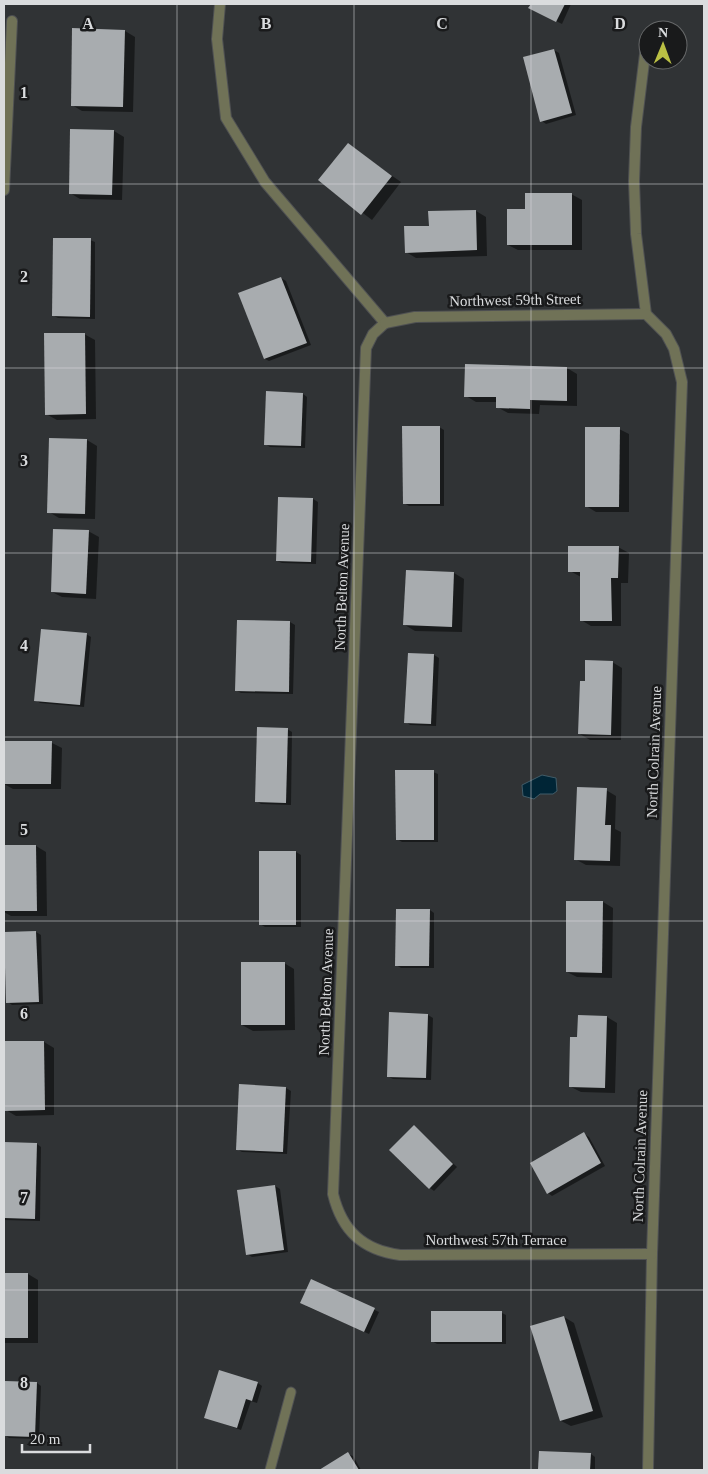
<svg xmlns="http://www.w3.org/2000/svg" width="708" height="1474" font-family="'Times New Roman',serif">
	<style>
		.water { fill: #002536; stroke: #415c68 }
		.shadow { fill: #0007 }
		.building { fill: #a8acaf }
		.lines { fill: none; stroke-linecap: round; stroke-linejoin: round }
		.lane-casing { stroke: #4f5153; stroke-width: 11 }
		.street-casing { stroke: #4f5153; stroke-width: 12 }
		.lane { stroke: #707257; stroke-width: 9 }
		.street { stroke: #707257; stroke-width: 10 }
		.grid { fill: none; stroke: #dadcde; stroke-width: 1; stroke-opacity: 0.55 }
		.labels { text-anchor: middle; dominant-baseline: central; stroke-width: 5; stroke-linejoin: round; paint-order: stroke }
		.street-label { font-size: 15px; fill: #dadcde; stroke: #191a1b }
		.grid-label { font-size: 16px; text-anchor: middle; font-weight: bold; fill: #dadcde; stroke: #191a1b; stroke-width: 5; stroke-linejoin: round; paint-order: stroke }
	</style>
	<rect width="100%" height="100%" fill="#303335"/>
	<path class="water" d="M542,775L556,778L557,791L553,794H540L534,799L523,796L522,785Z"/>
	<g class="shadow">
		<path d="M532,4H571L562,24L530,8Z"/>
		<path d="M125,31L135,37L133,112L82,111L72,105Z"/>
		<path d="M554,50L559,53L576,115L546,124L542,121Z"/>
		<path d="M114,131L124,137L122,200L80,199L70,193Z"/>
		<path d="M348,145L401,182L372,220L320,180Z"/>
		<path d="M571,194L582,200V250H518L508,245L526,211Z"/>
		<path d="M476,211L486,217L487,256L416,258L406,252L430,227Z"/>
		<path d="M90,240L95,242V319L58,318L54,316Z"/>
		<path d="M281,278L286,281L311,345L269,361L265,359Z"/>
		<path d="M84,334L95,340L96,419L57,420L46,414Z"/>
		<path d="M567,368L577,374V406L540,405L539,414L508,413L497,407V402H476L466,396Z"/>
		<path d="M303,394L307,397L305,448L270,447L265,444Z"/>
		<path d="M439,427L444,430V506H409L404,503Z"/>
		<path d="M619,429L629,434V512H596L586,506Z"/>
		<path d="M87,440L97,446L95,519L59,518L49,512Z"/>
		<path d="M279,498L313,499L318,502L316,564L282,563L277,561Z"/>
		<path d="M88,531L99,537L96,599L62,597L52,592Z"/>
		<path d="M618,547L629,553L628,583H621V626H591L581,620V577L570,571Z"/>
		<path d="M454,573L464,579L462,632L415,631L405,625Z"/>
		<path d="M290,622L295,625L293,694L241,693L237,691Z"/>
		<path d="M86,634L91,637L84,707L40,703L36,700Z"/>
		<path d="M409,654L434,655L439,658L436,726L410,725L406,722Z"/>
		<path d="M612,662L622,668L621,740H590L580,734L586,683Z"/>
		<path d="M287,729L292,732L291,805L261,804L256,801Z"/>
		<path d="M4,742L52,743L62,748L61,789H13L4,784Z"/>
		<path d="M433,772L438,774V842H402L397,839Z"/>
		<path d="M606,790L616,796L615,829L621,832L620,866L586,865L575,859Z"/>
		<path d="M36,846L46,852L47,916H11L4,912V847Z"/>
		<path d="M296,852L301,855V927H265L260,924Z"/>
		<path d="M603,902L613,908L612,978L577,977L567,972Z"/>
		<path d="M430,910L434,913V968H401L396,965Z"/>
		<path d="M36,932L41,935L43,1004L12,1005L8,1002L5,933Z"/>
		<path d="M284,963L294,969L295,1030L253,1031L242,1025Z"/>
		<path d="M428,1015L433,1018L431,1080L393,1079L389,1077Z"/>
		<path d="M607,1017L617,1023L615,1093L581,1092L571,1087L579,1038Z"/>
		<path d="M44,1042L54,1048V1115L16,1116L6,1110Z"/>
		<path d="M286,1088L291,1091L287,1154L242,1152L237,1149Z"/>
		<path d="M414,1127L457,1167L434,1191L430,1188Z"/>
		<path d="M584,1134L589,1137L605,1166L552,1196L548,1193Z"/>
		<path d="M4,1143L37,1144L41,1147L40,1221L4,1220Z"/>
		<path d="M275,1186L280,1189L288,1252L252,1257L247,1254L239,1191Z"/>
		<path d="M4,1274H28L38,1280V1343H4Z"/>
		<path d="M312,1281L379,1312L369,1334L306,1306Z"/>
		<path d="M502,1313L506,1315V1344H437L432,1341Z"/>
		<path d="M564,1317L574,1323L603,1417L571,1426L561,1421Z"/>
		<path d="M6,1382L37,1383L41,1386L39,1439L9,1438L4,1435Z"/>
		<path d="M258,1383L262,1386L257,1403L251,1401L241,1430L205,1417Z"/>
		<path d="M348,1454L353,1456L361,1470H321Z"/>
		<path d="M591,1454L595,1457V1470H543L539,1468Z"/>
	</g>
	<g class="building">
		<path d="M531,4H565L556,22L528,8Z"/>
		<path d="M72,28L125,30L123,107L71,106Z"/>
		<path d="M554,49L572,113L540,122L523,57Z"/>
		<path d="M70,129L114,130L112,195L69,194Z"/>
		<path d="M348,143L392,176L361,215L318,180Z"/>
		<path d="M525,193H572V245H507V209H525Z"/>
		<path d="M476,210L477,250L405,253L404,226H429L428,211Z"/>
		<path d="M53,238H91L90,317L52,316Z"/>
		<path d="M281,277L307,343L264,359L238,293Z"/>
		<path d="M44,333H85L86,414L45,415Z"/>
		<path d="M465,364L567,367V401L530,400V409L496,408V397H464Z"/>
		<path d="M266,391L303,393L301,446L264,445Z"/>
		<path d="M402,426H440V504H403Z"/>
		<path d="M585,427H620L619,507H585Z"/>
		<path d="M49,438L87,439L85,514L47,513Z"/>
		<path d="M278,497L313,498L311,562L276,561Z"/>
		<path d="M53,529L89,530L86,594L51,592Z"/>
		<path d="M568,546H619L618,578H611L612,621H580V572H568Z"/>
		<path d="M406,570L454,572L452,627L403,625Z"/>
		<path d="M237,620L290,621L289,692L235,691Z"/>
		<path d="M41,629L87,633L80,705L34,701Z"/>
		<path d="M408,653L434,654L431,724L404,723Z"/>
		<path d="M585,660L613,661L611,735L578,734L580,681H585Z"/>
		<path d="M257,727L288,728L286,803L255,802Z"/>
		<path d="M4,741H52L51,784H4Z"/>
		<path d="M395,770H434V840H396Z"/>
		<path d="M577,787L607,788L605,825H611L610,861L574,860Z"/>
		<path d="M4,845H36L37,911H4Z"/>
		<rect x="259" y="851" width="37" height="74"/>
		<path d="M566,901H603L602,973L566,972Z"/>
		<path d="M396,909H430L429,966H395Z"/>
		<path d="M36,931L39,1002L6,1003L4,932Z"/>
		<rect x="241" y="962" width="44" height="63"/>
		<path d="M389,1012L428,1014L426,1078L387,1077Z"/>
		<path d="M578,1015L607,1016L605,1088L569,1087L570,1037H577Z"/>
		<path d="M4,1041H44L45,1110L4,1111Z"/>
		<path d="M239,1084L286,1087L283,1152L236,1150Z"/>
		<path d="M414,1125L453,1164L429,1189L389,1150Z"/>
		<path d="M584,1132L601,1163L547,1194L530,1163Z"/>
		<path d="M4,1142L37,1143L35,1219L4,1218Z"/>
		<path d="M275,1185L284,1250L246,1255L237,1190Z"/>
		<rect x="4" y="1273" width="24" height="65"/>
		<path d="M311,1279L375,1308L364,1332L300,1303Z"/>
		<rect x="431" y="1311" width="71" height="31"/>
		<path d="M564,1316L593,1411L560,1421L530,1326Z"/>
		<path d="M219,1370L258,1382L252,1401L246,1399L237,1428L204,1418Z"/>
		<path d="M5,1381L37,1382L35,1437L4,1436Z"/>
		<path d="M539,1451L591,1453L590,1470L538,1469Z"/>
		<path d="M348,1452L359,1470H319Z"/>
	</g>
	<g class="lines">
		<defs>
			<path id="lane" d="M270,1470L291,1392"/>
			<g id="street">
				<path d="M220,4L217,39L226,118L265,182L385,323"/>
				<path d="M646,46L636,127L634,181L636,234L646,314L666,334L674,349L682,382L652,1254L648,1470"/>
				<path d="M4,190L12,21"/>
				<path d="M385,323L373,334L366,348L333,1194C342,1231 363,1250 400,1255L652,1254"/>
				<path d="M385,323L415,317L646,314"/>
			</g>
		</defs>
		<use href="#lane" class="lane-casing"/>
		<use href="#street" class="street-casing"/>
		<use href="#lane" class="lane"/>
		<use href="#street" class="street"/>
	</g>
	<path class="grid" d="M177,4V1470M354,4V1470M531,4V1470M4,184H704M4,368H704M4,553H704M4,737H704M4,921H704M4,1106H704M4,1290H704"/>
	<g class="labels">
		<g class="street-label">
			<text transform="translate(515 300) rotate(-1)">Northwest 59th Street</text>
			<text transform="translate(342 587) rotate(-88)">North Belton Avenue</text>
			<text transform="translate(654 752) rotate(-88)">North Colrain Avenue</text>
			<text transform="translate(326 992) rotate(-88)">North Belton Avenue</text>
			<text transform="translate(640 1156) rotate(-88)">North Colrain Avenue</text>
			<text x="496" y="1240">Northwest 57th Terrace</text>
		</g>
	</g>
	<g class="grid-label">
		<text x="88" y="29">A</text>
		<text x="266" y="29">B</text>
		<text x="442" y="29">C</text>
		<text x="620" y="29">D</text>
		<text x="24" y="98">1</text>
		<text x="24" y="282">2</text>
		<text x="24" y="466">3</text>
		<text x="24" y="651">4</text>
		<text x="24" y="835">5</text>
		<text x="24" y="1019">6</text>
		<text x="24" y="1203">7</text>
		<text x="24" y="1388">8</text>
	</g>
	<rect width="708" height="1474" fill="none" stroke="#dadcde" stroke-width="10"/>
	<g transform="translate(663 45) rotate(1)"><circle r="24" fill="#191a1b" stroke="#666869"/>
	<path d="M0-4L9 19L0 12L-9 19Z" fill="#bbc044"/>
	<text y="-8" font-size="14" font-weight="bold" text-anchor="middle" fill="#dadcde">N</text>
	</g>
	<path d="M22 1444v8h68v-8" fill="none" stroke="#dadcde" stroke-width="2.5"/>
	<text x="30" y="1444" font-size="15" fill="#dadcde" stroke="#191a1b" stroke-width="4" paint-order="stroke">20 m</text>
</svg>
